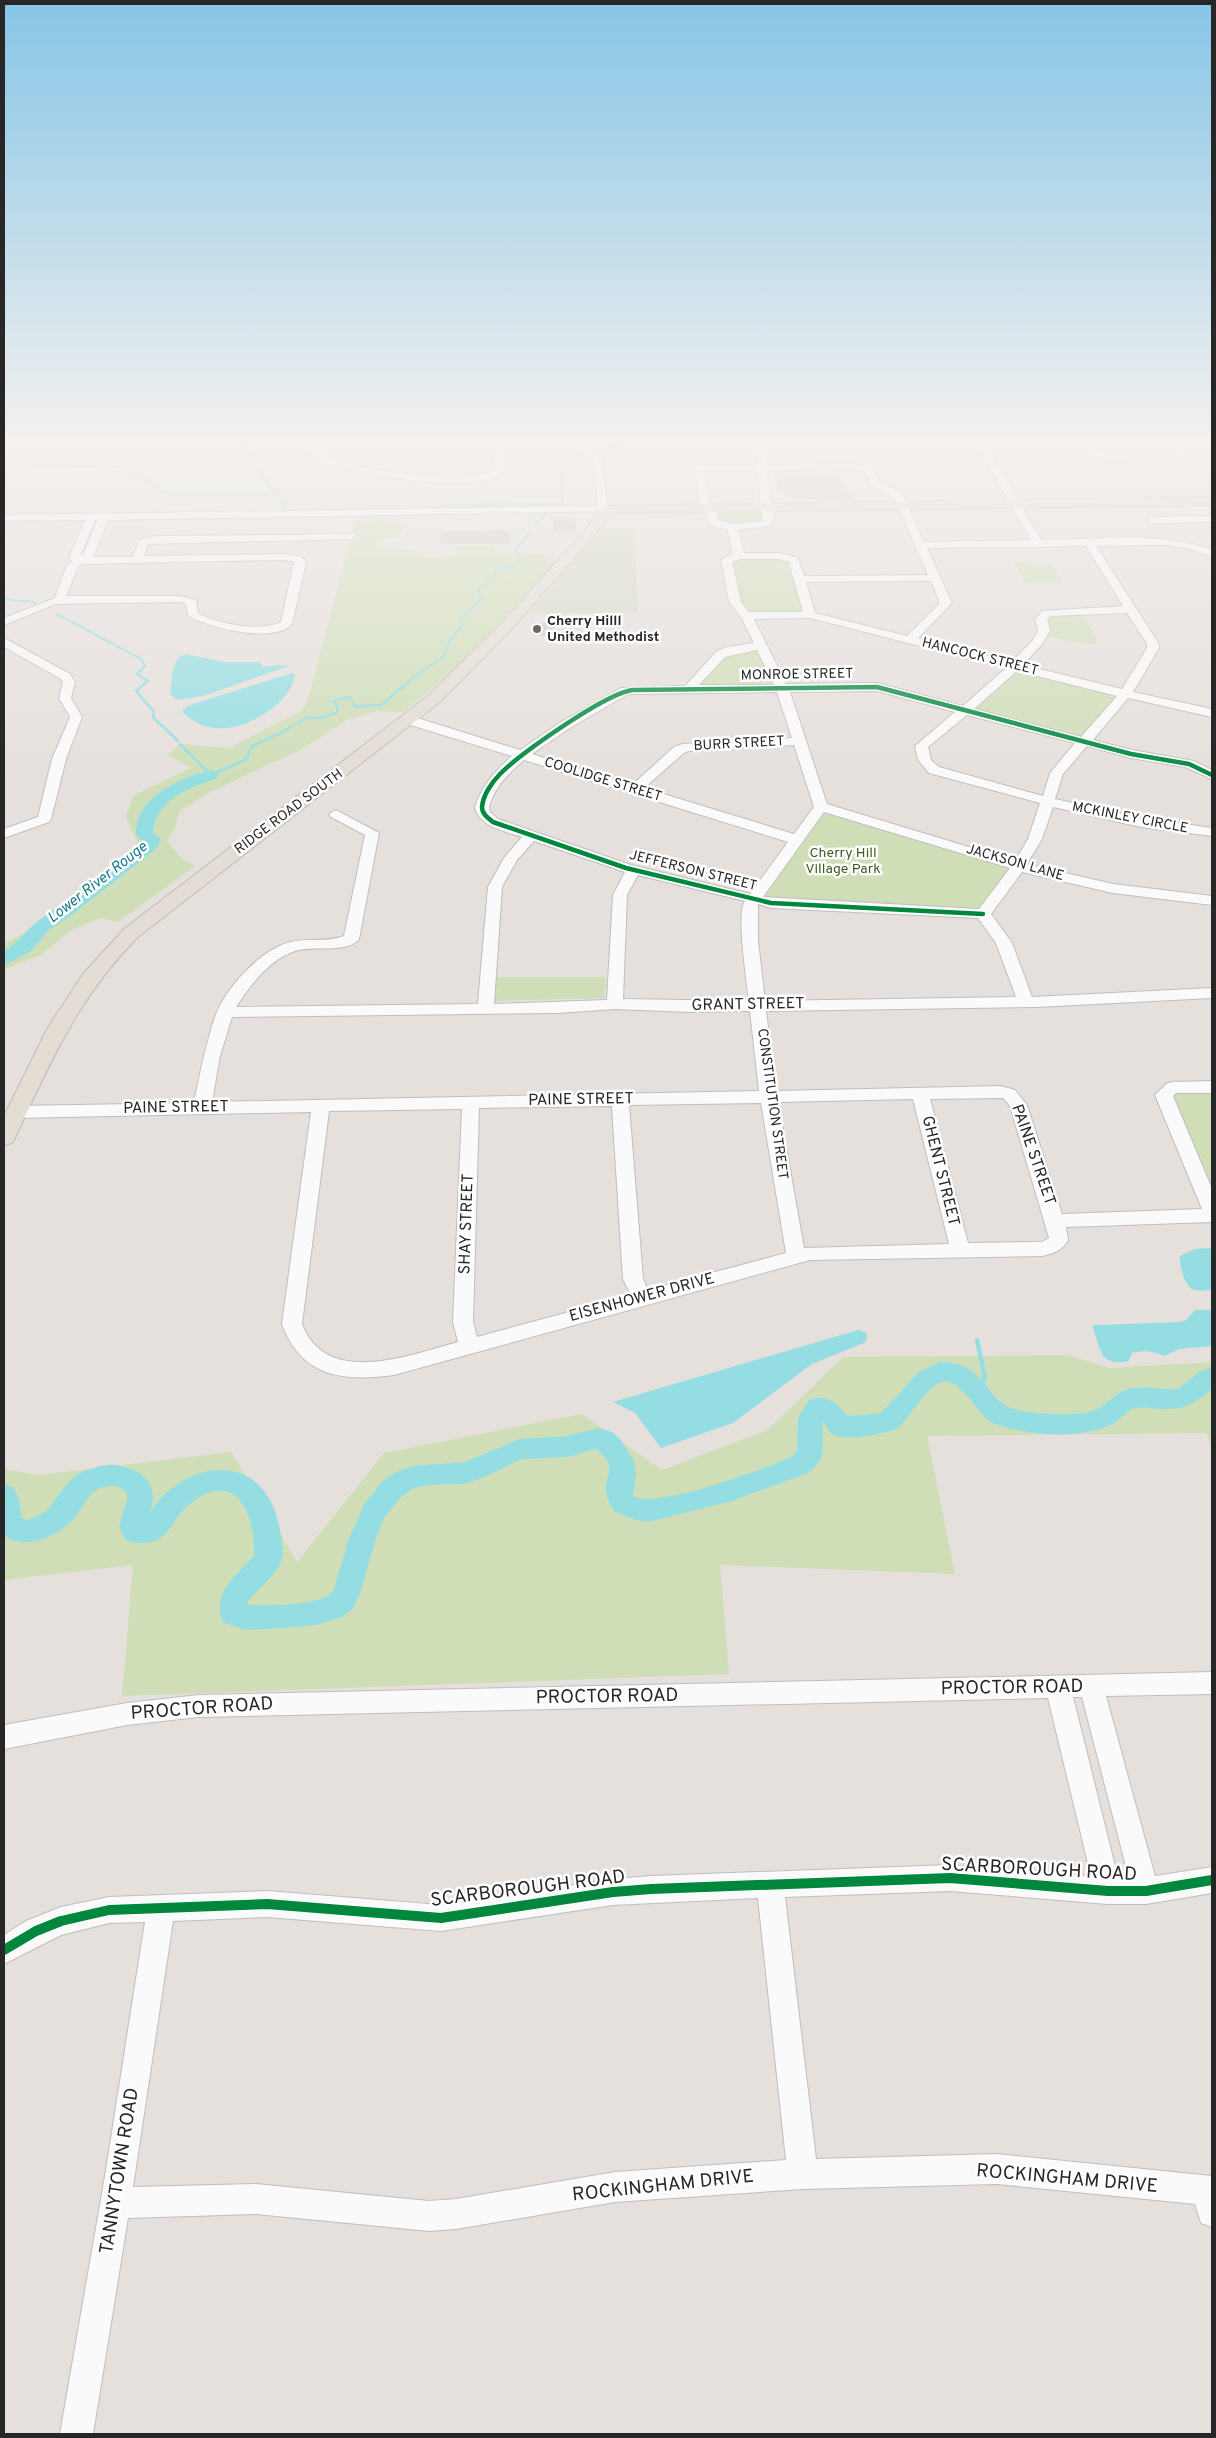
<svg xmlns="http://www.w3.org/2000/svg" width="1216" height="2438" font-family="Overpass,sans-serif">
	<style>
		.green { fill: #cfdeb7 }
		.cemetery { fill: #d5d8c4 }
		.water { fill: #94dee3 }
		.lines { fill: none; stroke-linecap: round; stroke-linejoin: round }
		.stream-far2 { stroke: #94dee3; stroke-width: 2 }
		.stream-far1 { stroke: #94dee3; stroke-width: 2.5 }
		.stream { stroke: #94dee3; stroke-width: 4.5 }
		.river { fill: #94dee3; fill-rule: evenodd }
		.building { fill: #cecac8; stroke: #d0ccc8 }
		.minor-casing { stroke: #bfbdbd; stroke-width: 2 }
		.major-casing { stroke: #bfbcbb; stroke-width: 2 }
		.minor { fill: #fbfafa; fill-rule: evenodd }
		.major { fill: #e3ddd3; fill-rule: evenodd }
		.cycleway-far1-casing { stroke: #fff; stroke-width: 7 }
		.cycleway-casing { stroke: #fff; stroke-width: 13 }
		.cycleway-far1 { stroke: #00873e; stroke-width: 4.5 }
		.cycleway { stroke: #00873e; stroke-width: 10 }
		.poi-dot { fill: #6a6866; stroke: #fff; stroke-width: 2 }
		.labels { text-anchor: middle; dominant-baseline: central; stroke-width: 5; stroke-linejoin: round; paint-order: stroke }
		.far-poi-label { font-size: 14px; font-weight: bold; fill: #272727; stroke: #fff; text-anchor: start }
		.far-street-label { font-size: 14px; fill: #272727; stroke: #fff }
		.far-park-label { font-size: 14px; fill: #365d1d; stroke: #fff }
		.far-water-label { font-size: 15px; font-style: italic; fill: #157a8c; stroke: #fff }
		.street-label { font-size: 16px; fill: #272727; stroke: #fff }
		.near-street-label { font-size: 19px; fill: #272727; stroke: #fff }
	</style>
	<rect width="100%" height="100%" fill="#e6e0dc"/>
	<g class="green">
		<path d="M719,510H757L761,511L764,522L723,525L719,522L717,512Z"/>
		<path d="M387,520L405,525L399,537L380,540L378,547L414,550L425,557L454,556L457,546H493L497,552L541,555L557,561L462,664L403,712L377,711L348,720L298,751L208,793L180,811L174,829L167,841L182,859L195,866L118,922L100,918L72,930L41,955L4,969V944L30,930L138,844L126,817L133,796L191,768L168,755L180,744L229,748L302,711L309,697L355,521Z"/>
		<path d="M734,558H782L789,560L804,610L800,613L748,612L739,602L729,561Z"/>
		<path d="M1013,563L1053,565L1063,583H1026Z"/>
		<path d="M1082,614L1097,639L1095,645L1047,637L1045,618L1050,615Z"/>
		<path d="M757,650L760,651L774,683L772,685H701L699,683L725,654Z"/>
		<path d="M1017,671L1115,694L1116,697L1080,737L974,711L973,706Z"/>
		<path d="M827,813L1010,867V869L981,908L977,910L764,898L763,896L821,816Z"/>
		<path d="M496,977H606L604,998L494,1001Z"/>
		<path d="M1212,1090V1195L1171,1100L1172,1093Z"/>
		<path d="M1067,1355L1110,1368L1212,1362V1451L1207,1433L927,1436L955,1574L720,1565L729,1674L122,1696L133,1565L4,1580V1469L39,1475L231,1452L297,1562L384,1453L582,1414L662,1470L768,1430L843,1357Z"/>
	</g>
	<path class="cemetery" d="M601,528H634L638,612L529,614L560,578L557,577Z"/>
	<g class="water">
		<path d="M186,654L225,662H260L263,667L278,665L289,666L203,696L176,700L170,694C173,681 170,658 186,654Z"/>
		<path d="M292,673L295,675C291,706 239,735 209,727C199,725 190,719 182,712L187,706Z"/>
		<path d="M1212,1248V1290C1206,1290 1198,1292 1192,1289C1184,1284 1179,1264 1180,1256L1195,1249Z"/>
		<path d="M1195,1310H1212V1346L1179,1349L1164,1356C1151,1351 1145,1350 1132,1353L1129,1361C1100,1367 1101,1351 1093,1328V1325H1098L1180,1322L1186,1320Z"/>
		<path d="M858,1330L867,1333L866,1342L812,1364L733,1423L661,1448L635,1413L613,1402Z"/>
	</g>
	<g class="lines">
		<g class="stream-far2">
			<path d="M248,441L241,449L257,457L250,463L267,481L268,487L279,493L278,497"/>
			<path d="M598,450L630,441"/>
			<path d="M4,459L26,460L29,465L117,467L145,479L167,494H271L287,501L282,505L289,510H329"/>
			<path d="M361,510L429,509L447,505L562,504L561,473L557,464L580,456"/>
			<path d="M535,526L546,513"/>
			<path d="M4,599L34,602L35,604"/>
			<path d="M57,614L141,659L145,666L140,671"/>
			<path d="M421,671L442,659L451,639L460,628L462,618L482,598L478,588L492,581L495,572L520,562L516,549L531,531"/>
		</g>
		<g class="stream-far1">
			<path d="M141,670L137,674L148,681L136,691L154,712L153,717L178,741"/>
			<path d="M180,744L211,775L245,760L252,746L281,733L306,718H320L336,713L338,709L334,701L350,697L355,707L381,705L423,670"/>
		</g>
		<path class="stream" d="M977,1340L985,1378L978,1389"/>
		<g class="river">
			<path d="M211,770L217,772L219,775L217,778C190,788 160,797 153,829V833L161,839L157,848L73,914L49,930L30,952L4,965V951C18,943 25,931 38,921C73,895 108,869 143,842L136,835C135,797 180,778 211,770Z"/>
			<path d="M940,1362C988,1362 984,1401 1014,1409C1032,1414 1080,1418 1097,1409C1109,1402 1115,1393 1129,1389C1145,1385 1162,1391 1178,1389L1199,1372L1212,1367V1389C1195,1404 1181,1411 1157,1409C1150,1408 1142,1406 1135,1408C1126,1410 1121,1420 1113,1424C1082,1439 1037,1436 1005,1427C999,1425 992,1423 987,1419C976,1410 959,1377 942,1382C929,1385 910,1415 901,1426C889,1434 845,1442 832,1434C828,1431 826,1425 823,1421C820,1444 830,1456 808,1473L732,1501L648,1522L635,1520L614,1511C611,1505 607,1499 606,1492C605,1471 619,1467 596,1449L567,1457L521,1459L489,1475L465,1484L429,1485L414,1488L402,1496L384,1518L376,1538L360,1594L352,1610L340,1618L316,1625L254,1630L242,1629L223,1622C210,1594 238,1574 254,1555C255,1506 231,1465 183,1510C175,1518 169,1534 159,1539C147,1545 138,1544 125,1540L119,1526L127,1500V1494C122,1488 118,1486 111,1486C89,1486 85,1506 73,1520C57,1537 23,1551 4,1535V1484L13,1487L19,1500L22,1518L26,1520C53,1514 54,1496 71,1480C77,1473 86,1470 94,1468C105,1464 115,1464 125,1467C134,1470 142,1472 148,1481C155,1493 154,1501 149,1514C184,1458 263,1449 279,1525C281,1535 284,1549 282,1559C279,1572 257,1591 248,1601V1605C267,1606 321,1606 333,1592L349,1538L365,1503L383,1481L396,1472L413,1466L465,1462L520,1439L567,1436L599,1428L612,1432L620,1439L633,1459L636,1473L633,1496C655,1510 764,1469 789,1458L797,1452L798,1418L809,1400C828,1394 836,1402 847,1416L881,1413L919,1372Z"/>
		</g>
	</g>
	<g class="building">
		<path d="M790,472L791,477L840,476L851,499L831,501L804,499L788,495L779,491L776,473Z"/>
		<path d="M554,520H575L576,531H554Z"/>
		<path d="M510,531L509,543L441,544L442,532Z"/>
		<path d="M545,622L557,624L548,636L535,634Z"/>
	</g>
	<g class="lines">
		<defs>
			<g id="minor">
				<path d="M4,441H127L122,444L4,446Z"/>
				<path d="M297,441C313,441 326,456 342,462C369,472 468,484 494,471V450L434,449L398,441L471,445L544,441L525,447L504,449L505,467L502,475C470,491 369,478 335,466C321,461 307,453 297,441Z"/>
				<path d="M560,441C578,441 589,448 602,459L607,504L611,509L610,511L108,520L93,557H133L139,540L155,536L355,534L356,536L351,539L148,544L144,556L285,554L302,557L306,562L292,624C275,644 208,628 188,616L186,604L180,602L56,604L4,625V618L55,598L67,565L72,561L69,558L85,520L4,521V515L598,506L594,462L585,454ZM95,520H97L84,554L80,556ZM285,560L294,562L281,622C261,632 216,624 198,613L196,600L180,596H66L78,567L82,564Z"/>
				<path d="M757,441H767L765,446L767,465L852,464L872,467L880,483L902,493L924,542L1031,540L984,458L982,450L896,448L856,444L851,441L981,444L980,441H990L991,444L1212,441V447L1097,448L1104,454H1184V458L1181,459L1104,460L1095,458L1088,449L992,450L994,458L1041,540C1095,540 1162,531 1212,550V557L1187,548L1166,545L1096,546L1159,644V648L1133,692L1212,709V717L1128,698L1093,740L1132,750L1194,761L1212,770V779L1185,767L1131,758L1087,746L1063,774L1055,799L1141,818L1212,828V836L1141,827L1053,807L1042,839L1027,864L1113,884L1212,896V905L1113,893L1022,872L991,914L1012,943L1032,997L1212,988V998L1037,1007L766,1011L776,1091L1001,1086L1015,1090L1027,1105L1062,1214L1202,1209L1155,1095L1166,1084L1172,1082L1212,1081V1093H1176L1173,1096L1212,1189V1222L1066,1227L1068,1240C1062,1251 1054,1253 1042,1256L810,1260L394,1375C343,1382 301,1377 282,1324L311,1112L16,1118L10,1116L7,1112L10,1108L16,1106L194,1103C200,1073 206,1043 216,1014C226,988 260,951 287,943C306,937 326,943 344,936L365,835L331,817L329,814L336,810L379,833L359,939C348,954 311,945 295,951C269,960 251,984 236,1007L478,1004L488,887L504,858L522,837C505,831 479,827 475,807C482,785 495,771 512,756L404,723L403,720L404,717H414L520,750L561,722L621,688L685,686L717,651L727,647L754,643L741,617L729,602L721,560L733,554L727,529L714,527L708,522L706,512L700,503L694,468L699,465H757L755,446ZM852,469L864,471L872,487L894,497L928,575L804,576L798,558L780,553H744L738,530L770,526L774,520L767,471ZM704,471H757L763,521L735,524L718,520L716,512L710,503ZM1086,546L1123,606L1042,611L1035,620L1038,630L1033,640L1012,662L918,638L952,603L927,548ZM740,559H779L789,562L803,612H749L741,602L732,562ZM931,581L940,603L907,636L815,613L806,582ZM1127,613L1147,644V648L1122,689L1023,665L1043,643L1050,630L1047,620L1050,616ZM810,618L1006,668L963,706L877,683L786,684L754,619ZM757,650L774,685H699L725,657ZM1017,671L1117,696L1081,737L974,709ZM877,691L955,712L915,746L918,760L929,773L1040,803L1028,839L1015,861L827,804L790,692ZM777,692L792,738L682,744L674,747L632,785L532,754L570,728L628,694ZM967,715L1075,743L1050,773L1043,796L939,767L931,760L928,747ZM794,745L814,807L794,834L644,788L684,753L689,751ZM524,760L788,842L750,894L631,865L498,819L490,812L489,807C495,786 508,774 524,760ZM824,812L1010,868L979,909L763,897ZM534,841L625,872L613,895L607,1000L494,1004L502,887L517,860ZM638,875L745,901C736,914 747,982 749,1001L623,999L627,895ZM758,904L771,908L978,918L996,943L1016,997L765,1001L758,941ZM615,1009L690,1012L750,1011L759,1091L212,1102L220,1056L232,1017L557,1013ZM1003,1098L1010,1106L1049,1238L1042,1242L968,1243L930,1099ZM913,1099L949,1244L804,1248L778,1102ZM761,1103L786,1253L648,1290L643,1279L629,1105ZM612,1106L623,1279L631,1295L477,1337L473,1322L479,1108ZM462,1109L453,1322L458,1342C410,1355 326,1388 302,1324L329,1111Z"/>
				<path d="M1212,516V522L1152,523L1147,520L1152,517Z"/>
				<path d="M4,638L70,674L75,682L71,698L82,717L66,759L51,819L49,822L4,838V829L38,817L52,759L70,717L59,698L63,682L61,679L4,647Z"/>
				<path d="M1212,1672V1694L1106,1696L1155,1876L1212,1867V1893L1146,1904H1108L950,1891L785,1897L816,2159L997,2154L1212,2176V2227L1201,2223L1195,2204L997,2184L803,2189L615,2202L456,2229L429,2231L256,2214L128,2218L93,2434H60L105,2176L145,1922L109,1923L61,1935L4,1964V1935L26,1921L61,1907L109,1897L267,1891L441,1905L613,1879L651,1876L950,1865L1091,1876L1048,1698L199,1717L127,1725L4,1749V1725L127,1703L199,1695ZM1073,1697H1082L1129,1878H1118ZM758,1898L786,2160L615,2172L456,2199L429,2201L256,2184L133,2187L173,1921L267,1917L441,1931L613,1905Z"/>
			</g>
			<path id="major" d="M1212,497V505L613,513L511,630L440,702L138,937C78,997 50,1063 15,1138L12,1143L4,1145V1116L47,1029L83,974L124,929L429,695L501,624L601,512L602,506Z"/>
		</defs>
		<use href="#minor" class="minor-casing"/>
		<use href="#major" class="major-casing"/>
		<use href="#minor" class="minor"/>
		<use href="#major" class="major"/>
		<defs>
			<path id="cycleway-far1" d="M983,914L771,903L626,868L493,822C488,818 482,814 482,807C483,795 492,782 500,774C521,753 605,694 632,690L877,687L1131,754L1189,764L1212,775"/>
			<path id="cycleway" d="M4,1950L36,1931L61,1921L109,1910L267,1904L441,1918L613,1892L651,1889L950,1878L1108,1891H1146L1212,1880"/>
		</defs>
		<use href="#cycleway-far1" class="cycleway-far1-casing"/>
		<use href="#cycleway" class="cycleway-casing"/>
		<use href="#cycleway-far1" class="cycleway-far1"/>
		<use href="#cycleway" class="cycleway"/>
	</g>
	<linearGradient id="sky" x2="0" y2="1"><stop stop-color="#86c5e6"/><stop offset="0.56" stop-color="#f4f1ef"/><stop offset="1" stop-color="#f4f1ef" stop-opacity="0"/></linearGradient>
	<rect width="1216" height="783" fill="url(#sky)"/>
	<circle class="poi-dot" cx="537" cy="629" r="5"/>
	<g class="labels">
		<g class="far-poi-label">
			<text x="547" y="621">Cherry Hilll<tspan x="547" dy="16">United Methodist</tspan></text>
		</g>
		<g class="far-street-label">
			<text transform="translate(980 657) rotate(14)">HANCOCK STREET</text>
			<text transform="translate(797 675) rotate(-1)">MONROE STREET</text>
			<text transform="translate(739 744) rotate(-3)">BURR STREET</text>
			<text transform="translate(603 780) rotate(17)">COOLIDGE STREET</text>
			<text transform="translate(289 812) rotate(-37)">RIDGE ROAD SOUTH</text>
			<text transform="translate(1130 818) rotate(11)">MCKINLEY CIRCLE</text>
			<text transform="translate(1015 863) rotate(16)">JACKSON LANE</text>
			<text transform="translate(693 871) rotate(14)">JEFFERSON STREET</text>
			<text transform="translate(772 1104) rotate(82)">CONSTITUTION STREET</text>
		</g>
		<g class="far-park-label">
			<text x="843" y="853">Cherry Hill<tspan x="843" dy="16">Village Park</tspan></text>
		</g>
		<g class="far-water-label">
			<text transform="translate(98 883) rotate(-38)">Lower River Rouge</text>
		</g>
		<g class="street-label">
			<text transform="translate(748 1005) rotate(-1)">GRANT STREET</text>
			<text transform="translate(581 1100) rotate(-1)">PAINE STREET</text>
			<text transform="translate(176 1108) rotate(-1)">PAINE STREET</text>
			<text transform="translate(1033 1155) rotate(71)">PAINE STREET</text>
			<text transform="translate(940 1171) rotate(76)">GHENT STREET</text>
			<text transform="translate(467 1224) rotate(-88)">SHAY STREET</text>
			<text transform="translate(642 1298) rotate(-15)">EISENHOWER DRIVE</text>
		</g>
		<g class="near-street-label">
			<text transform="translate(1012 1688) rotate(-1)">PROCTOR ROAD</text>
			<text transform="translate(607 1697) rotate(-1)">PROCTOR ROAD</text>
			<text transform="translate(202 1709) rotate(-4)">PROCTOR ROAD</text>
			<text transform="translate(1039 1870) rotate(3)">SCARBOROUGH ROAD</text>
			<text transform="translate(528 1889) rotate(-7)">SCARBOROUGH ROAD</text>
			<text transform="translate(120 2171) rotate(-81)">TANNYTOWN ROAD</text>
			<text transform="translate(1067 2179) rotate(5)">ROCKINGHAM DRIVE</text>
			<text transform="translate(663 2186) rotate(-6)">ROCKINGHAM DRIVE</text>
		</g>
	</g>
	<rect width="1216" height="2438" fill="none" stroke="#272727" stroke-width="10"/>
</svg>
